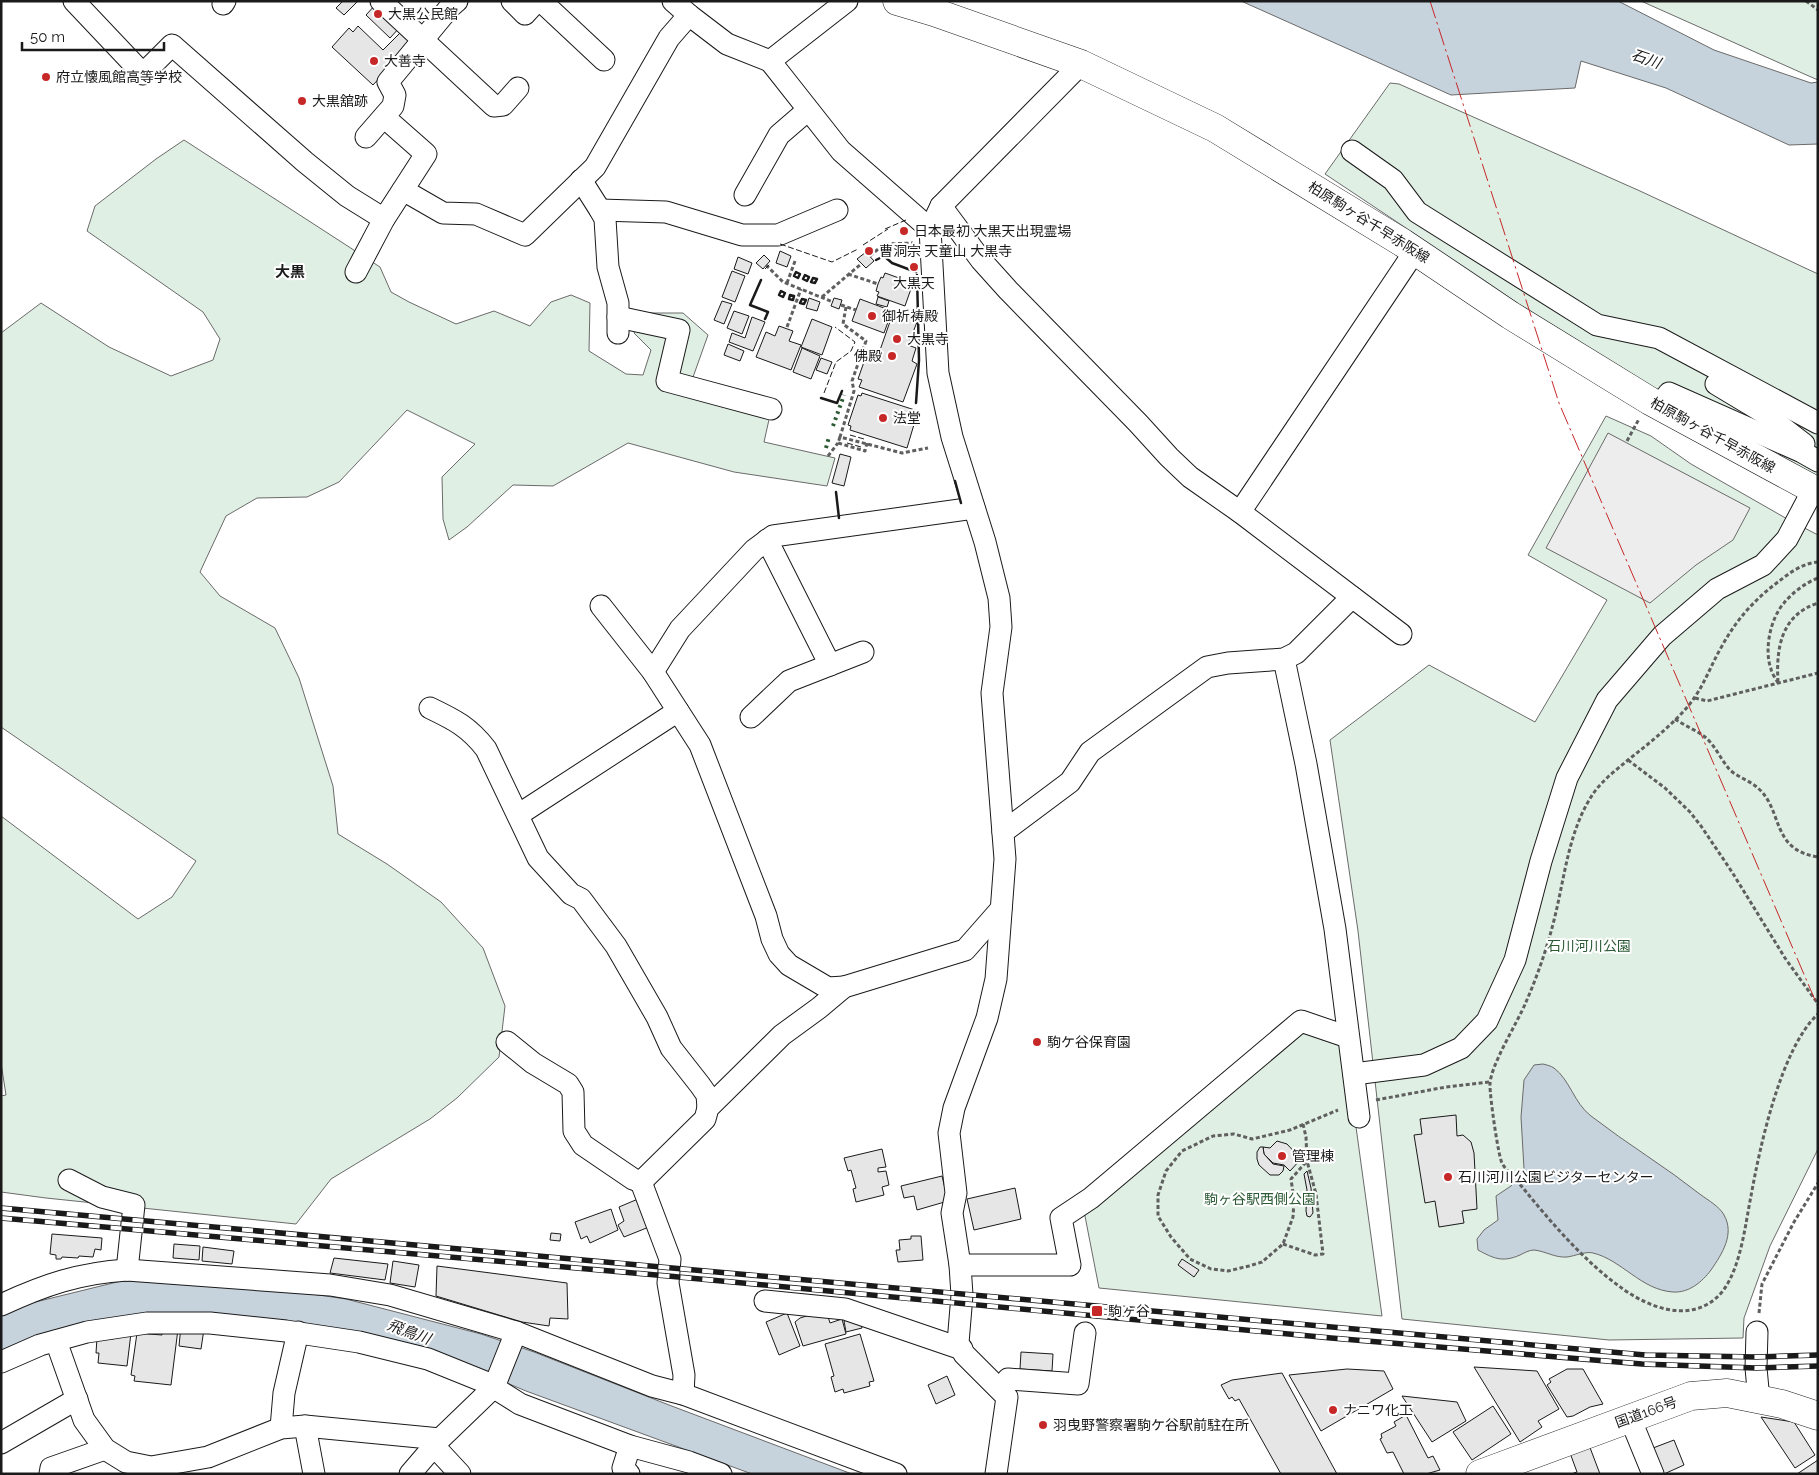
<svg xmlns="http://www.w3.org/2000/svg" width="1819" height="1475" font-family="Raleway,'Noto Sans JP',sans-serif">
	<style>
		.green { fill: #e0efe3; stroke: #6a6a6a }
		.parking { fill: #ededed; stroke: #6a6a6a }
		.water { fill: #c6d2dc; stroke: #6a6a6a }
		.building { fill: #e6e6e6; stroke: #1a1a1a }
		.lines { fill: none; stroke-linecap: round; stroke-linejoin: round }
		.minor-casing { stroke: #1a1a1a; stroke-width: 23 }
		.major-casing { stroke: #1a1a1a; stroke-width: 29 }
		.highway-casing { stroke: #1a1a1a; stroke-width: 29 }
		.path { stroke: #5f5f5f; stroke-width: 3; stroke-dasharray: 4 2.5; stroke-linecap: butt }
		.minor { stroke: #fff; stroke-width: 21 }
		.major { stroke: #fff; stroke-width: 28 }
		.highway { stroke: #fff; stroke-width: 28 }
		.rail-casing { stroke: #1a1a1a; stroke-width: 5.5 }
		.rail { stroke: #fff; stroke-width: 4; stroke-dasharray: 11; stroke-linecap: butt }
		.hedge { stroke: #2b5a34; stroke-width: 4; stroke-dasharray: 2.5 4; stroke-linecap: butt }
		.fence { stroke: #1a1a1a; stroke-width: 1; stroke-dasharray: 6 2.5; stroke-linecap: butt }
		.wall { stroke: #1a1a1a; stroke-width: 2.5 }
		.power { stroke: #c62828; stroke-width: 1; stroke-dasharray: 18 4 2.5 4; stroke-linecap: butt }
		.poi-dot { fill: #c62828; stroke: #fff; stroke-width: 2 }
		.labels { text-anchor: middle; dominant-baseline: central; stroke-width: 4; stroke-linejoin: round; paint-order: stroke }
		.poi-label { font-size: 14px; fill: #1a1a1a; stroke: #fff; text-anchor: start }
		.street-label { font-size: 14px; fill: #1a1a1a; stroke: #fff }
		.park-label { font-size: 14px; fill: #2b5a34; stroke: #fff }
		.water-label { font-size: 15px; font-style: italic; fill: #1a1a1a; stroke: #fff }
		.neighbourhood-label { font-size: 15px; font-weight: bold; fill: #1a1a1a; stroke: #fff }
	</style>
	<rect width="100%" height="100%" fill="#fff"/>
	<g class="green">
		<path d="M1641,1H1818V80L1802,73Z"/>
		<path d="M1390,83L1399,84L1640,191L1818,274V479L1602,361L1481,278L1325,174Z"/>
		<path d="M184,140L380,267L391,292L409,302L456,324L494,311L530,326L551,302L571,295L590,303L589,351L626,374L643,375L651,350L634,333L643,313H683L708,335L687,394L770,415L764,442L835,458L827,486L734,472L628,443L553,486L513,485L467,527L449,540L443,519L442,477L475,444L407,410L339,482L307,497L257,498L226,516L200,572L220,596L275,628L299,678L333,786L338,834L387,864L441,902L483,948L505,1006L499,1057L457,1098L430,1119L331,1179L296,1224L46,1198L1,1192V1096L6,1095L1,1063V816L138,919L172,897L196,861L1,727V333L41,303L109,347L171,376L213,360L220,339L203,312L87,231L95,206L156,159Z"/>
		<path d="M1606,416L1651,436L1691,464L1789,520L1818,535V1149L1770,1246L1744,1318L1743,1338L1609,1340L1402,1319L1358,931L1330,740L1429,665L1535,722L1607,600L1528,555Z"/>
		<path d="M1298,1030L1345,1047L1382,1316L1099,1288L1084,1211Z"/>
	</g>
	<path class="parking" d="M1608,433L1750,508L1733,540L1696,565L1650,603L1546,548Z"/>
	<g class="water">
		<path d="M1241,1H1618L1714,50L1811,83L1818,82V144L1789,145L1666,88L1581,61L1575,88L1451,95Z"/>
		<path d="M1543,1064C1547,1065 1551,1066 1554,1068C1570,1080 1574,1103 1591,1116C1627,1144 1666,1167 1701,1195C1708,1200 1720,1207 1724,1215C1735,1234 1722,1254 1711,1270C1702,1282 1689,1293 1673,1292C1641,1290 1622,1260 1593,1253C1586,1251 1575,1256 1567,1257C1555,1258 1545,1251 1534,1250C1529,1250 1524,1253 1520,1255C1502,1263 1493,1258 1478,1250L1477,1239L1484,1230L1498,1220L1496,1196L1511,1186L1524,1169L1521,1117L1524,1080L1534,1065Z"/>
		<path d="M217,1280L346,1299L481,1334L534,1352L669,1405L852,1474H752L526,1391L438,1354L196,1316L1,1352V1312L7,1309L121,1281Z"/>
	</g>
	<g class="building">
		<path d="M343,1H358L344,15L336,8Z"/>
		<path d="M376,4L400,27L390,38L366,15Z"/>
		<path d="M358,26L383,50L401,32L412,43L373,85L332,47L349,28L353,32Z"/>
		<path d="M780,251L791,256L787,267L776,263Z"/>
		<path d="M866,252L874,261L866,268L857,259Z"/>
		<path d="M764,255L770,261L763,269L756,263Z"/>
		<path d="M738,257L752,263L748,274L734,269Z"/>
		<path d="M732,271L745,276L735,302L722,297Z"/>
		<path d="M885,273L913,283L905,306L877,296L879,292L876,291L878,284L881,277L883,278Z"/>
		<path d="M878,297L889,301L887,307L876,304Z"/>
		<path d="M809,298L820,302L817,311L806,308Z"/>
		<path d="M834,298L842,300L839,309L831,306Z"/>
		<path d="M860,299L892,311L884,333L852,321Z"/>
		<path d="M722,301L732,304L724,324L714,320Z"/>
		<path d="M734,311L749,316L742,334L727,328Z"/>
		<path d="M893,313L917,322L908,345L916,348L912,361L917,364L903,402L859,387L862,380L858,379L865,359L869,361L872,350L879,353Z"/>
		<path d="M752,317L765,322L753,351L729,342L732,333L745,338Z"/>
		<path d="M812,319L832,327L822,355L801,347Z"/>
		<path d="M779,326L793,331L789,341L801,345L791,370L756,357L766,332L775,336Z"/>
		<path d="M728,344L744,351L740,361L724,355Z"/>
		<path d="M802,348L820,356L811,379L793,372Z"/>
		<path d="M821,358L832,362L827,374L816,370Z"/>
		<path d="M862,393L918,411L907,448L850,430L851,426L848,425L858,395L861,396Z"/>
		<path d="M840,454L851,457L844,486L832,483Z"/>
		<path d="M1456,1115L1457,1136L1463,1135L1471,1142L1474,1153L1477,1209L1462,1211L1464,1223L1439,1227L1435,1201L1425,1203L1414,1135L1422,1134L1420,1119Z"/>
		<path d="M1277,1141L1287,1144L1301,1159L1290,1171L1284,1165L1273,1163L1264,1154L1263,1147L1270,1148Z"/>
		<path d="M1260,1147H1263L1264,1154L1273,1164L1284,1166L1283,1171L1279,1175H1270L1259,1165L1257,1159V1152Z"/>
		<path d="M882,1149L886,1167L878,1168V1172L886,1171L889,1185L882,1187L884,1195L856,1202L853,1189L856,1188L851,1170L848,1171L844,1158Z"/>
		<path d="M1307,1171L1311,1188L1313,1213L1310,1217L1307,1216L1306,1211L1307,1190L1304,1174Z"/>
		<path d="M942,1176L948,1201L917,1210L914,1196L904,1198L901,1186Z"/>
		<path d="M1015,1188L1021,1219L974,1230L967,1199Z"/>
		<path d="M638,1199L649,1227L624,1237L618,1225L624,1221L619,1207Z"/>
		<path d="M611,1209L618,1230L590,1243L587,1236L581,1239L575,1222Z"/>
		<path d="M551,1233L561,1234L560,1241L550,1240Z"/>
		<path d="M52,1234L102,1238L101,1250L95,1249L93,1257L79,1256L78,1258L62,1257L61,1259H56V1255L50,1254Z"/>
		<path d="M911,1236H921L923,1260L898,1262L896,1250H900L899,1240L911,1239Z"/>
		<path d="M174,1244L200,1246L199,1260L173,1258Z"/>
		<path d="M203,1247L234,1251L232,1264L202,1261Z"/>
		<path d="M334,1258L388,1264L385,1280L330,1273Z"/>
		<path d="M1182,1259L1199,1270L1194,1277L1178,1265Z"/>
		<path d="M393,1261L419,1265L415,1287L390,1283Z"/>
		<path d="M437,1266L567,1283L568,1319L550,1318L549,1326L522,1322L436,1296Z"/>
		<path d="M826,1310L830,1323L842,1319L846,1334L803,1346L795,1322L800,1318Z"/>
		<path d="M787,1313L800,1346L779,1355L766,1322Z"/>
		<path d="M859,1317L862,1328L846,1332L844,1321Z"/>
		<path d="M181,1326L204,1329L201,1349L179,1346Z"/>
		<path d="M164,1327L178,1329L171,1385L134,1381L135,1376L131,1375L137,1333L162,1335Z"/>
		<path d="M114,1331L131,1333L127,1366L98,1363L99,1353H96L97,1338L113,1339Z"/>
		<path d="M860,1334L874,1381L869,1382L870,1386L844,1393L843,1389L835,1392L831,1377L834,1376L825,1344Z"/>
		<path d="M1021,1352L1053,1354L1052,1371L1020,1369Z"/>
		<path d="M1474,1367L1537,1371L1559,1409L1538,1421L1542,1427L1520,1442Z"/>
		<path d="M1347,1369L1384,1371L1393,1389L1321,1431L1289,1375Z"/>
		<path d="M1567,1369H1583L1603,1404L1590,1407L1573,1416L1567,1417L1547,1385L1551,1382L1549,1379Z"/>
		<path d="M1282,1373L1337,1474H1281L1239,1399L1235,1401L1232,1397L1229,1399L1221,1385L1232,1380Z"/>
		<path d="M947,1376L955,1395L936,1404L928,1385Z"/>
		<path d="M1402,1396L1457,1402L1466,1421L1432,1442Z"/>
		<path d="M1493,1406L1511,1434L1472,1460L1453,1432Z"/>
		<path d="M1406,1415L1428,1458L1433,1456L1440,1470L1426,1474H1404L1393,1452L1387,1453L1380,1439L1382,1438L1381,1434L1396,1426L1394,1422Z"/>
		<path d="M1761,1417L1794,1422L1815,1455L1795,1468Z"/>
		<path d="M1674,1440L1684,1465L1664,1474L1653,1448Z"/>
		<path d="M1589,1445L1600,1474H1571L1577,1472L1570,1453Z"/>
		<path d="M1818,1460V1474H1797Z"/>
	</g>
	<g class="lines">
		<defs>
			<g id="minor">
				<path d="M74,1L143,74L172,45L305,162L347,196L384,219"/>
				<path d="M381,1L494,106L503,105L518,88"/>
				<path d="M512,1L525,14L537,1"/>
				<path d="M541,1L604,60"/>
				<path d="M673,1L689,15L727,44L770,61L847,1"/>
				<path d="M223,4L225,1"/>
				<path d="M770,61L841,151L930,229"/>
				<path d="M366,137L393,106L395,95L388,82L450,7L457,1"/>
				<path d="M1352,151L1393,180L1417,212L1597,325L1659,338L1818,423"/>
				<path d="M581,180L600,210L605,219L608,267L618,303V333"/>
				<path d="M403,190L443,213L476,214L525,235L595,167L669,38L689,15"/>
				<path d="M745,195L779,135L808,110"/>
				<path d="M941,206L981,260L1008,290L1138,423L1169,457L1190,477L1240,512L1401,634"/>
				<path d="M600,210L666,212L742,235H778L837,210"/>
				<path d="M356,272L384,219L426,154L384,117"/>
				<path d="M618,317L679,330L667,381L771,409"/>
				<path d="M1716,384L1761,411L1804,444"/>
				<path d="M1659,406L1669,393L1802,452L1818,461"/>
				<path d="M1240,512L1415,251"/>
				<path d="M767,540L830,665"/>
				<path d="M601,606L653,672L700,745L766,916L772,939L779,954L789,965L828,988L844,987"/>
				<path d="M1284,659L1306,764L1335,929L1359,1117"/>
				<path d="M653,672L680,629L754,550L773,536L974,508"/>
				<path d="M430,708C455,720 469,727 486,749L538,858L571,894L581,899L616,946L657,1017L671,1048L700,1085L707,1095L708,1108"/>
				<path d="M751,717L789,681L863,652"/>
				<path d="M518,815L678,711"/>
				<path d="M1003,832L1070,782L1090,752L1207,667L1228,663L1284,659L1296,653L1352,597"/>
				<path d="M507,1042L533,1063L568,1084L573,1092L574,1131L583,1145L633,1179L641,1182L705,1119L708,1108L782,1035L819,1008L844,987L965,950L1001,909"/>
				<path d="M1354,1074L1424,1065L1461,1048L1487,1021L1515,960L1541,861L1567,778L1607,700L1662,636L1717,589L1763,565L1787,539L1813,490"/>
				<path d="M69,1180L102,1197L134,1205L127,1270"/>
				<path d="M641,1182L670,1259L668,1283L684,1375L683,1394"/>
				<path d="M960,1265H1070L1061,1218L1091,1198L1301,1021L1348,1037"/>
				<path d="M765,1301L845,1309L962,1349"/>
				<path d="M1,1305C44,1285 79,1273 127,1270L330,1285L390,1295L516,1332L652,1386L683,1394L896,1474"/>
				<path d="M1757,1332L1756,1368L1759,1400"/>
				<path d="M56,1341L84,1420L105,1449L126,1462L151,1467L208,1457L281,1428L305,1426L440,1439"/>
				<path d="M1,1362L40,1345L87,1332L147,1323H210L286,1331L359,1342L428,1359L485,1382L520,1404L630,1446L689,1462L721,1474"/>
				<path d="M1000,1389L1008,1379L1078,1384L1085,1333"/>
				<path d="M1630,1418L1653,1474"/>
				<path d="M305,1426L314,1474"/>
				<path d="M281,1428L284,1393L298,1332"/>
				<path d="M1,1443L77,1399"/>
				<path d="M434,1446L460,1474"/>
				<path d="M50,1474L51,1468L105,1449"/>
				<path d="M410,1474L440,1439L494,1387L516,1332"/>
				<path d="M629,1474L623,1468L630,1446"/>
				<path d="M996,1474L1007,1397L964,1354L958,1343L962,1295L960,1265L952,1213L956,1193L949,1133L954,1108L987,1018L996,979L1005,859L992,693L1001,627L999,598L985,542L952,437L938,373L930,229L941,206L1081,64"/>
			</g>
			<path id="major" d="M897,1L934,12L1081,64L1215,128L1403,243L1510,315L1650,401L1818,492"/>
			<path id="highway" d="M1480,1474L1691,1396L1727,1393L1782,1404L1818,1416"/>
		</defs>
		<use href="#minor" class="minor-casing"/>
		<use href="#major" class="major-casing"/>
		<use href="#highway" class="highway-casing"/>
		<g class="path">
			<path d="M1806,1L1818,10"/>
			<path d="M870,256L884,244L913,243"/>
			<path d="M766,265L783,282L833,302"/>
			<path d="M848,274L878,284"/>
			<path d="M787,283L795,261"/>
			<path d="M822,297L861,264"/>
			<path d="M841,305L856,310"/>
			<path d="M846,307L843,324L866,341L852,381L854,391L840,437L902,453L928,448"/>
			<path d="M787,327L801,289"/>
			<path d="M840,437L838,443L865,451L867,443"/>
			<path d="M1627,441L1639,419"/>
			<path d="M828,456L838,443"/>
			<path d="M1818,562C1803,563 1789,573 1778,582C1755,599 1736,620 1722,646C1708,670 1703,691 1682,713C1666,730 1647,745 1628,760C1615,771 1600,782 1591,797C1571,829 1566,866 1558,903C1551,936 1540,970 1526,1002C1518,1022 1489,1067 1490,1086C1490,1097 1498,1155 1502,1163C1507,1172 1516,1180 1523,1188C1550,1221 1584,1261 1619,1286C1645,1306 1686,1323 1715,1299C1740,1279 1745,1225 1751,1196C1760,1146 1781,1048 1818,1014"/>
			<path d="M1778,682C1776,648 1781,615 1818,603"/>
			<path d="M1778,683C1776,679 1772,674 1771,669C1764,650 1770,619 1784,603C1792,593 1805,583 1818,578"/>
			<path d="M1695,698L1707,701L1818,673"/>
			<path d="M1675,719C1685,726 1696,730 1705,737C1715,745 1721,760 1730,770C1739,778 1751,781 1759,789C1783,811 1771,850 1818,857"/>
			<path d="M1628,760L1665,788L1690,812L1701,826L1732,872L1785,958L1818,1004"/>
			<path d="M1376,1100L1446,1087L1489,1082"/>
			<path d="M1303,1124L1306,1137L1307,1161L1291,1179L1294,1200L1293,1217L1283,1244L1262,1262L1249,1266L1228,1271L1211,1269L1190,1259L1171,1237L1158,1216V1195L1166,1171L1182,1151L1213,1136L1234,1134L1252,1139L1290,1130L1338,1110"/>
			<path d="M1283,1244L1315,1255L1323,1254L1316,1194L1307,1161"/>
			<path d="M1759,1313L1762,1284L1794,1222L1818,1183"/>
		</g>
		<use href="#minor" class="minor"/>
		<use href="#major" class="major"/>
		<use href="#highway" class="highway"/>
		<defs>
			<g id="rail">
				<path d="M1,1208L1645,1355L1756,1357L1818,1355"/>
				<path d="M1,1218L668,1276L1331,1338L1642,1364L1756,1368L1818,1366"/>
			</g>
		</defs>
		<use href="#rail" class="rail-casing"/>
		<use href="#rail" class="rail"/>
		<g class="hedge">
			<path d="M833,426L844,395"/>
			<path d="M826,448L829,437"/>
		</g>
		<g class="fence">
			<path d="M885,229L906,220"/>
			<path d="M780,244L832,262L858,249"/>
			<path d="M863,245L888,229"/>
			<path d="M765,269L771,263"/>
			<path d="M824,393L836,362L851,351L855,342L835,327"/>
			<path d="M850,435L864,439"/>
			<path d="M847,443L861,447"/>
		</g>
		<g class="wall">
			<path d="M876,260L884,256L892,263L916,272"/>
			<path d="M796,272L800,274L798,278L794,276Z"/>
			<path d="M805,275L809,277L807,281L803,279Z"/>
			<path d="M813,278L817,279L815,283L811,282Z"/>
			<path d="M761,280L750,305L768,312L765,319"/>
			<path d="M781,291L785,293L783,297L779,295Z"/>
			<path d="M790,295L794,296L793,300L789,299Z"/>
			<path d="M802,299L806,300L804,304L800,303Z"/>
			<path d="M821,398L837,403L842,391"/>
			<path d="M916,403L919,360L917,275"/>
			<path d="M955,481L961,503"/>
			<path d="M836,492L839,518"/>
		</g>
		<path class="power" d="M1430,1L1559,403L1818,1007"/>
	</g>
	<g class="poi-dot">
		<circle cx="378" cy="14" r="5"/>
		<circle cx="374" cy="61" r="5"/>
		<circle cx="46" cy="77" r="5"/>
		<circle cx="302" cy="101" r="5"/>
		<circle cx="904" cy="231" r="5"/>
		<circle cx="869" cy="251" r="5"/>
		<circle cx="914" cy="267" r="5"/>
		<circle cx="872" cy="316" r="5"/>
		<circle cx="897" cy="339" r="5"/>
		<circle cx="892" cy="356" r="5"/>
		<circle cx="883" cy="418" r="5"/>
		<circle cx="1037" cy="1042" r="5"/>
		<circle cx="1282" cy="1156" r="5"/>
		<circle cx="1448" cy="1177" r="5"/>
		<rect x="1091" y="1305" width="12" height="12" rx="2.5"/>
		<circle cx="1333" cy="1410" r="5"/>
		<circle cx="1043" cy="1425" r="5"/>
	</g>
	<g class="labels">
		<g class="poi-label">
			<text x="388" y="14">大黒公民館</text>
			<text x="384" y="61">大善寺</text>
			<text x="56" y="77">府立懐風館高等学校</text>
			<text x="312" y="101">大黒舘跡</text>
			<text x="914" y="231">日本最初 大黒天出現霊場</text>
			<text x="879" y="251">曹洞宗 天童山 大黒寺</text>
			<text x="914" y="283" text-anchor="middle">大黒天</text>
			<text x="882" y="316">御祈祷殿</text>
			<text x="907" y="339">大黒寺</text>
			<text x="882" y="356" text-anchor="end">佛殿</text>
			<text x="893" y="418">法堂</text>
			<text x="1047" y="1042">駒ケ谷保育園</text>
			<text x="1292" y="1156">管理棟</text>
			<text x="1458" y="1177">石川河川公園ビジターセンター</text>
			<text x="1108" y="1311">駒ヶ谷</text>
			<text x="1343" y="1410">ナニワ化工</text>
			<text x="1053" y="1425">羽曳野警察署駒ケ谷駅前駐在所</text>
		</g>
		<g class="street-label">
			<text transform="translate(1369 222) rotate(32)">柏原駒ヶ谷千早赤阪線</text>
			<text transform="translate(1713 435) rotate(29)">柏原駒ヶ谷千早赤阪線</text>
			<text transform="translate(1646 1412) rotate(-20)">国道166号</text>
		</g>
		<g class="park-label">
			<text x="1589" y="946">石川河川公園</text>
			<text x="1260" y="1199">駒ヶ谷駅西側公園</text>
		</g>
		<g class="water-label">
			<text transform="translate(1646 59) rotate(19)">石川</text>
			<text transform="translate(409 1332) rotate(20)">飛鳥川</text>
		</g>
		<g class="neighbourhood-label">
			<text x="290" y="272">大黒</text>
		</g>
	</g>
	<rect width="1819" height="1475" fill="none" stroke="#1a1a1a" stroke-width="5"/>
	<path d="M22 42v8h142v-8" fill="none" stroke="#1a1a1a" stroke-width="2.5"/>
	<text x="30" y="42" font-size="15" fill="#1a1a1a" stroke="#ffffff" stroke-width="4" paint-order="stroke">50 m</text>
</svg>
